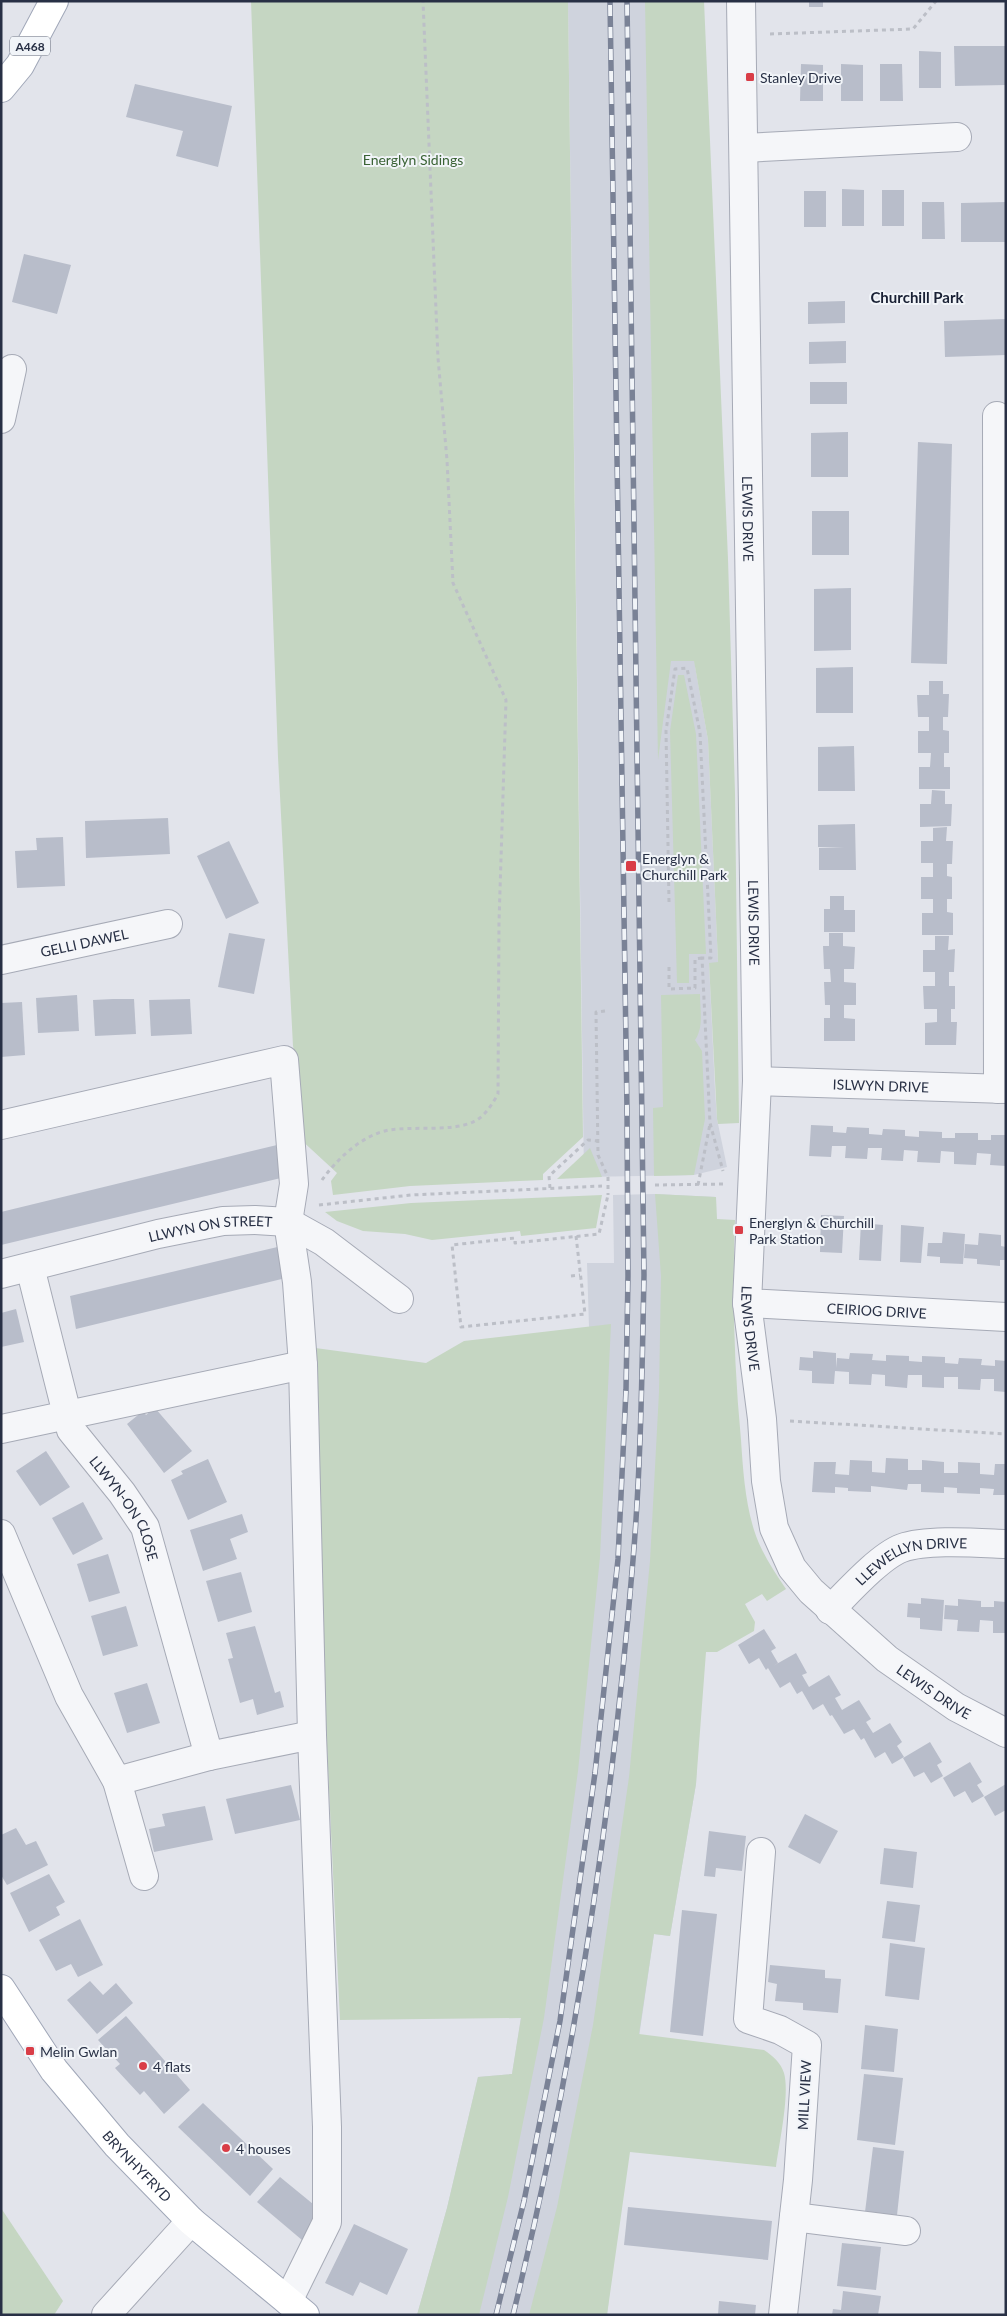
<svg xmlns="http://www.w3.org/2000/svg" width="1007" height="2316" font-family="Lato,sans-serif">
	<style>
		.built { fill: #cfd3dd }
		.green { fill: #c5d6c2 }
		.building { fill: #b8bdca }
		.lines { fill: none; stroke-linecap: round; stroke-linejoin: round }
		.minor-casing { stroke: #a6aab6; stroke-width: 30 }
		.major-casing { stroke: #a0a7b8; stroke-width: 30 }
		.path { stroke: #bcbfc7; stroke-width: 3; stroke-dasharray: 4 4; stroke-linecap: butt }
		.minor { stroke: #f5f6f9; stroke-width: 28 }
		.major { stroke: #fff; stroke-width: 28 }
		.rail-casing { stroke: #7a8296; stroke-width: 5.5 }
		.rail { stroke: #f1f4f8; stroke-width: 4; stroke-dasharray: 11; stroke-linecap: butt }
		.path-bridge { stroke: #bcbfc7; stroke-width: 3; stroke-dasharray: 4 4; stroke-linecap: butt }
		.poi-dot { fill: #d93d47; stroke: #f1f4f8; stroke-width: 2 }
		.labels { text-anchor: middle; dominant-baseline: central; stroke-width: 4; stroke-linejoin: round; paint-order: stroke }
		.shield { fill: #f1f4f8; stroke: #646b7b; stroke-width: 1 }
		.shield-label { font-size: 12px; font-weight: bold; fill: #283045 }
		.poi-label { font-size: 14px; fill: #283045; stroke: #f1f4f8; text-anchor: start }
		.park-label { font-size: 14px; fill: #396234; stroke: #f1f4f8 }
		.street-label { font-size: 14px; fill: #283045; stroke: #f1f4f8 }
		.neighbourhood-label { font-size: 15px; font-weight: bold; fill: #1a2135; stroke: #f1f4f8 }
	</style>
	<rect width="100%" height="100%" fill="#e2e4eb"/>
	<g class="built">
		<path d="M568,1H671L688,560L695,666L708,740L718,963H709L715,1090L717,1119L727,1167L694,1175L584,1177Z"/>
		<path d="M655,1194L716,1197L717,1359L696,1784L670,1936L654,1934L635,2065L607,2315H417L447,2208L478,2077L512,2074L521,2017L589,1327L587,1263H614L613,1195Z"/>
	</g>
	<g class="green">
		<path d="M251,1H568L583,1137L543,1174V1180L410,1186L333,1195L331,1181L337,1173L298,1137L300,1080L293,1046L278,757Z"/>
		<path d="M645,1H704L728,559L735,793L739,1123L718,1124L717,1119L709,963L718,962L708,740L694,661H671L658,760Z"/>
		<path d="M678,675H684L696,734L706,954H689V983H677L670,731Z"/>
		<path d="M700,994C700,1010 704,1027 695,1040L702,1051L705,1119L694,1175L654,1176L653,1108L663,1107L661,995Z"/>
		<path d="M590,1148L602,1177L557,1179Z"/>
		<path d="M655,1194L716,1197L717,1219L735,1220C732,1293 734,1366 741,1440C743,1470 745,1501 754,1530C761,1552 773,1570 786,1589L767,1601L762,1594L745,1604L755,1622L754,1631L717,1652H706L696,1784L670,1936L654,1934L639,2034L764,2050C773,2056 781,2063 784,2073C790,2094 779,2144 776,2167L630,2152L607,2315H529L557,2207L593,2025L629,1777L650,1561L659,1392L661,1276Z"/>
		<path d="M602,1195L596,1228L521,1236L520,1231L432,1240L405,1234L363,1231L337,1221L325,1212L411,1203Z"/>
		<path d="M611,1324L600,1557L578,1771L544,2018L508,2197L479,2315H417L447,2208L478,2077L512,2074L521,2018L340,2020L308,1347L426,1363L464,1341Z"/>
		<path d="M1,2208L63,2301L54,2315H1Z"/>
	</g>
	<g class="building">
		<rect x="809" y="1" width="14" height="6"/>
		<path d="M954,46H1006V85L955,86Z"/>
		<path d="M919,51L941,52V88H919Z"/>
		<path d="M801,64L823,65V101H800Z"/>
		<path d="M841,64L863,65V101H841Z"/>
		<path d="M880,64H902L903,101H880Z"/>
		<path d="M135,84L232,106L218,167L176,156L183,131L126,117Z"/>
		<path d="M842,189L864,190V226H842Z"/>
		<rect x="882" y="190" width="22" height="36"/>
		<rect x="804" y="191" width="22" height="36"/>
		<path d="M922,202H944L945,239H922Z"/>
		<path d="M1006,202V242H961V203Z"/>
		<path d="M24,254L71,265L57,314L12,302Z"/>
		<path d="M845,301V323L808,324V302Z"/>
		<path d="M1006,319V355L945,357L944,321Z"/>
		<path d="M846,341V363L809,364V342Z"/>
		<rect x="810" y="382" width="37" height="22"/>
		<path d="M848,432V477H811V433Z"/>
		<path d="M918,442L952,444L947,664L911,663Z"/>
		<rect x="812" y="511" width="37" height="44"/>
		<path d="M851,588V650L814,651V589Z"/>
		<path d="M853,667V713H816V668Z"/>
		<path d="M929,681H943V694H949L948,717H936H943V730L949,731V753H944V767H950V789H919V767H930L931,753H918V731H929V717H918L917,695H929Z"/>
		<path d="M854,746L855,791H818V747Z"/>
		<path d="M932,790L945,791V804H952L951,826L920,827V804H931Z"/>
		<path d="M168,818L170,854L86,858L85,821Z"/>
		<path d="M855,824L856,870H819V848L844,847H818V825Z"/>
		<path d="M947,827L946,841H953L952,864H947V876L952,877V899H947V912L953,913V935H922V913H933V899H921V877H933V863H921V841H933V828Z"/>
		<path d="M63,837L65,886L17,888L15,851L37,850L36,838Z"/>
		<path d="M229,841L259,903L226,919L197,856Z"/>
		<path d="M830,896H844V910H855V932H824V909H830Z"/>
		<path d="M229,933L265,939L254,994L218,987Z"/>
		<path d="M829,933H843V946L855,947L854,969H844V982L856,983V1005H844V1018L855,1019V1041H824V1018H830V1005H825L824,982H831L830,969H824L823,946H829Z"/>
		<path d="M935,936H949L948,950L955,949L954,972H949V986H955V1009H951V1022H957L956,1045H925V1023L937,1022V1009H924L923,986H935V972H923V950H935Z"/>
		<path d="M77,995L79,1031L38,1033L36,998Z"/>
		<path d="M113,999H134L136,1034L95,1036L93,1000Z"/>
		<path d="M190,999L192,1034L151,1036L149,1000Z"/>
		<path d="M22,1002L25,1055L1,1057V1003Z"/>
		<path d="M811,1125L833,1126V1132L846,1133L847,1127L869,1128V1134L882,1135L883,1129L905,1130V1136L919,1137V1131L942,1132V1138H955V1133H978V1140H991V1135H1006V1166L990,1165L991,1154L977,1153L976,1165L954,1164V1152L941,1151L940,1163L917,1162L918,1151L904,1150L903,1161L881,1160L882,1148H868L867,1159L845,1158L846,1146H832L831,1157L809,1156Z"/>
		<path d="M277,1145L285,1177L1,1245V1212Z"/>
		<path d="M821,1215L844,1216L842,1253L820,1252Z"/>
		<path d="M861,1223L883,1225L881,1261L859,1260Z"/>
		<path d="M901,1225L924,1227L921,1263L900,1262Z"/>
		<path d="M943,1232L965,1234L963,1264L940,1263V1257L927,1256L928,1243H942Z"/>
		<path d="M979,1233L1001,1235V1246L1006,1247V1260H1000V1266L977,1264V1259L964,1258L965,1244L978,1245Z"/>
		<path d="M286,1245L294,1276L76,1329L70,1296Z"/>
		<path d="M16,1309L24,1342L1,1347V1313Z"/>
		<path d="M813,1351L836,1353V1368L837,1358L849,1359L850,1353L873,1354L872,1360L886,1361V1355L909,1356V1361L922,1362V1356L945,1357V1363L958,1364L959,1358L982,1359L981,1365L995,1366V1360L1006,1361V1392L994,1391V1379H981L980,1390L958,1389V1377H944V1388L922,1387V1375H908L907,1388L885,1386V1375L872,1374L871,1385L849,1384V1372L835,1371L834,1384L812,1383V1371L799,1370L800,1357L813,1358Z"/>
		<path d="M155,1408L192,1451L164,1473L127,1424L143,1411L146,1415Z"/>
		<path d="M46,1451L70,1487L40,1506L16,1471Z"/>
		<path d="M886,1458L908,1459V1470H922V1460L944,1462V1473H958V1462L980,1463V1474L994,1475L995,1464H1006V1495H993L994,1489L980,1488V1494L957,1493V1488L944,1487V1493L921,1492V1484H908L907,1490L871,1486V1492L848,1491V1488L835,1487V1493L812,1492L814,1462H836L835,1474L849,1475L850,1460L872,1461V1472L885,1473Z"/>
		<path d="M208,1459L227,1502L188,1520L171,1480L183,1474L181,1471Z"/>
		<path d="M83,1502L103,1539L73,1555L52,1518Z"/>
		<path d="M242,1514L248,1532L230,1539L237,1559L203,1571L190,1530Z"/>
		<path d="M108,1554L120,1593L89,1602L77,1564Z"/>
		<path d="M241,1572L252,1612L218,1622L206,1581Z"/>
		<path d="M921,1598L944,1600L942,1631L920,1629V1618L907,1617L908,1603L921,1604Z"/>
		<path d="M958,1599L981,1601V1607H994V1601L1006,1602V1633H993V1621L980,1620L979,1632L957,1631L958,1620L944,1619L945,1605L958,1606Z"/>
		<path d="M126,1606L138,1646L103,1656L91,1616Z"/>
		<path d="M255,1626L275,1693L280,1691L284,1707L257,1715L253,1699L240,1703L228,1659L233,1658L226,1633Z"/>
		<path d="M764,1629L776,1648L771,1651L778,1663L773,1666L796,1653L807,1673L802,1675L809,1687L829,1675L841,1695L835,1698L842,1710L859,1700L871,1719L866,1722L873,1733L890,1723L902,1742L897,1746L904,1757L892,1764L885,1752L875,1758L864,1738L861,1740L854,1729L844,1734L832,1715L830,1716L823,1704L813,1710L802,1691L797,1694L790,1682L780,1688L768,1668L766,1670L759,1658L749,1664L738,1645Z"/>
		<path d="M147,1683L160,1723L127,1733L114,1693Z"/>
		<path d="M930,1742L942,1762L937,1765L943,1776L931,1783L924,1772L914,1777L903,1758Z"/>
		<path d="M970,1762L982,1782L977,1785L984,1796L972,1803L965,1791L954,1797L943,1778Z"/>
		<path d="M1006,1784V1810L995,1816L984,1797Z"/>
		<path d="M291,1785L300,1820L235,1834L226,1799Z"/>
		<path d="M205,1806L213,1840L154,1852L149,1829L165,1826L162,1814Z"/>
		<path d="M805,1814L838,1831L820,1864L788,1847Z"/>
		<path d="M16,1828L26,1845L36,1841L48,1865L7,1885L1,1875V1835Z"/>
		<path d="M709,1831L746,1836L742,1871L716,1868L715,1877L704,1876Z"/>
		<path d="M884,1848L917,1852L913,1888L880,1884Z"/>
		<path d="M49,1874L65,1902L56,1907L60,1915L29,1932L10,1893Z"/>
		<path d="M887,1901L920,1905L915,1942L882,1938Z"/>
		<path d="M682,1910L717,1914L703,2036L670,2032Z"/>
		<path d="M80,1919L103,1965L78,1977L71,1964L56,1971L39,1940Z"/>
		<path d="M890,1943L925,1948L919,2000L885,1996Z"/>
		<path d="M770,1965L825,1970V1978L841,1979L838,2013L803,2010V2003L775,2001L777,1984L768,1982Z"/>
		<path d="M90,1981L103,1995L116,1983L133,2003L97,2034L67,2000Z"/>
		<path d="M126,2016L190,2090L164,2114L144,2091L140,2095L115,2068L120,2064L98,2040Z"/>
		<path d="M865,2025L898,2029L894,2072L861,2069Z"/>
		<path d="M864,2074L903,2078L895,2145L857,2140Z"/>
		<path d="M203,2103L273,2169L250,2196L178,2127Z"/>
		<path d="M873,2147L904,2151L897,2215L865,2212Z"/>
		<path d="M280,2177L324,2213L302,2240L257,2202Z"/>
		<path d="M628,2207L772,2221L768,2260L624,2245Z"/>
		<path d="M354,2224L408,2249L387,2295L360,2282L353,2296L325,2283Z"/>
		<path d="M842,2243L881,2247L876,2290L837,2286Z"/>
		<path d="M843,2291L881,2296L878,2315H832L833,2309L841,2310Z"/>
		<path d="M719,2301L756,2305L755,2315H718Z"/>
	</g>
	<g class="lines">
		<defs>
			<g id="minor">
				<path id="s1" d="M741,1L757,1081L747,1303L762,1419L766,1481L774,1528L792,1568L811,1591L887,1659L956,1707L1006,1733"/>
				<path d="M744,148L957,137"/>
				<path d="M997,416L998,1089"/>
				<path d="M1,419L12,369"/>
				<path id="s2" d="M1,960L168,924"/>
				<path id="s3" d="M757,1081L1006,1089"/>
				<path d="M1,1125L284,1060L294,1184L288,1222L297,1282L303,1365L312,1735L327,2127V2222L288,2301"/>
				<path id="s4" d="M30,1267L71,1430L122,1493L145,1527L209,1756"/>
				<path id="s5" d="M1,1274L158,1234L223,1221L255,1220L288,1222L324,1242L399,1299"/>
				<path id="s6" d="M747,1303L1006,1317"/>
				<path d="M1,1429L303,1365"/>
				<path d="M1,1534L69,1696L117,1781L144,1876"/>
				<path id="s7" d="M830,1610C847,1593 880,1556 902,1548C927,1539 979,1543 1006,1544"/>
				<path d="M117,1781L209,1756L312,1735"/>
				<path d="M761,1852L748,2019L780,2030L807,2045L798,2180L783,2315"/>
				<path d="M794,2217L906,2231"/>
				<path d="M106,2315L191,2221"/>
			</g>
			<g id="major">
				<path d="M1,88L20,65L54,1"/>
				<path id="s8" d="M1,1989L54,2070L117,2145L191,2221L305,2315"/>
			</g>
		</defs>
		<use href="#minor" class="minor-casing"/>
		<use href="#major" class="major-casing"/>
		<g class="path">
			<path d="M770,34L913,29L936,1"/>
			<path d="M669,902L666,731L675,669L687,668L700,733L711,958H702L710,1123L723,1171"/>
			<path d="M669,967V989L695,988V959L702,958"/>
			<path d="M605,1011L596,1012L598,1155L608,1177"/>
			<path d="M322,1180C337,1159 362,1135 389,1130C414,1126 451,1132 473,1122C485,1117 492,1104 498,1094L499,922L506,700L453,583L447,460L438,358L423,1"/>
			<path d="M655,1185L725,1184"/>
			<path d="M698,1185L710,1124"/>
			<path d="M550,1188L549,1176L588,1140L598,1141"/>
			<path d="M319,1205L411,1195L602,1186"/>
			<path d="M576,1236L585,1314L461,1327L452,1245L515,1238V1243L599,1234L608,1195"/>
			<path d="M571,1276L580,1275"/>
			<path d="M790,1421L1006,1434"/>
		</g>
		<use href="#minor" class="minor"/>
		<use href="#major" class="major"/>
		<defs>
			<g id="rail">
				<path d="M496,2315L524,2201L560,2021L595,1773L618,1559L626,1390L628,1276L627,1109L610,1"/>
				<path d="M513,2315C574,2067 612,1814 633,1560C641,1466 642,1370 644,1275L627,1"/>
			</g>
		</defs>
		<use href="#rail" class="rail-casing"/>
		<use href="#rail" class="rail"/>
		<path class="path-bridge" d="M608,1177V1195"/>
	</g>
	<g class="poi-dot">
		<rect x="745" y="72" width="10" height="10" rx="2.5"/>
		<rect x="625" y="860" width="12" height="12" rx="2.5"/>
		<rect x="734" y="1225" width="10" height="10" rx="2.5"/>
		<rect x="25" y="2046" width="10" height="10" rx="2.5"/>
		<circle cx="143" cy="2066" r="5"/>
		<circle cx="226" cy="2148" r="5"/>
	</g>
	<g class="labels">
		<rect class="shield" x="10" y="36.5" width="40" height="19" rx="4"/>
		<g class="shield-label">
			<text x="30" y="46">A468</text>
		</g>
		<g class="poi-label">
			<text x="760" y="77">Stanley Drive</text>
			<text x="642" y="858">Energlyn &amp;<tspan x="642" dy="16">Churchill Park</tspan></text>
			<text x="749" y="1222">Energlyn &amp; Churchill<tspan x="749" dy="16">Park Station</tspan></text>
			<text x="40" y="2051">Melin Gwlan</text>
			<text x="153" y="2066">4 flats</text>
			<text x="236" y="2148">4 houses</text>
		</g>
		<g class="park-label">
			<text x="413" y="159">Energlyn Sidings</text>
		</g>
		<g class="street-label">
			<text stroke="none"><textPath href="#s1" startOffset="518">LEWIS DRIVE</textPath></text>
			<text stroke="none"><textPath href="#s1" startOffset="922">LEWIS DRIVE</textPath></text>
			<text stroke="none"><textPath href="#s2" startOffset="85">GELLI DAWEL</textPath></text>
			<text stroke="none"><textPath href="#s3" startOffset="124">ISLWYN DRIVE</textPath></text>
			<text stroke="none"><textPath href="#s5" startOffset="215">LLWYN ON STREET</textPath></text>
			<text stroke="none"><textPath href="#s6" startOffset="130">CEIRIOG DRIVE</textPath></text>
			<text stroke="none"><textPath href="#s1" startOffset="1328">LEWIS DRIVE</textPath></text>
			<text stroke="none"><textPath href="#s4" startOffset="264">LLWYN-ON CLOSE</textPath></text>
			<text stroke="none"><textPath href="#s7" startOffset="100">LLEWELLYN DRIVE</textPath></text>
			<text stroke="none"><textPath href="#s1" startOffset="1762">LEWIS DRIVE</textPath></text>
			<text transform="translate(804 2095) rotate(-87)">MILL VIEW</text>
			<text stroke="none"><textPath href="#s8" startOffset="224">BRYNHYFRYD</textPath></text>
		</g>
		<g class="neighbourhood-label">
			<text x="917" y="297">Churchill Park</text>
		</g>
	</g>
	<rect width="1007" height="2316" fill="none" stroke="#283045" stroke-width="5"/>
</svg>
